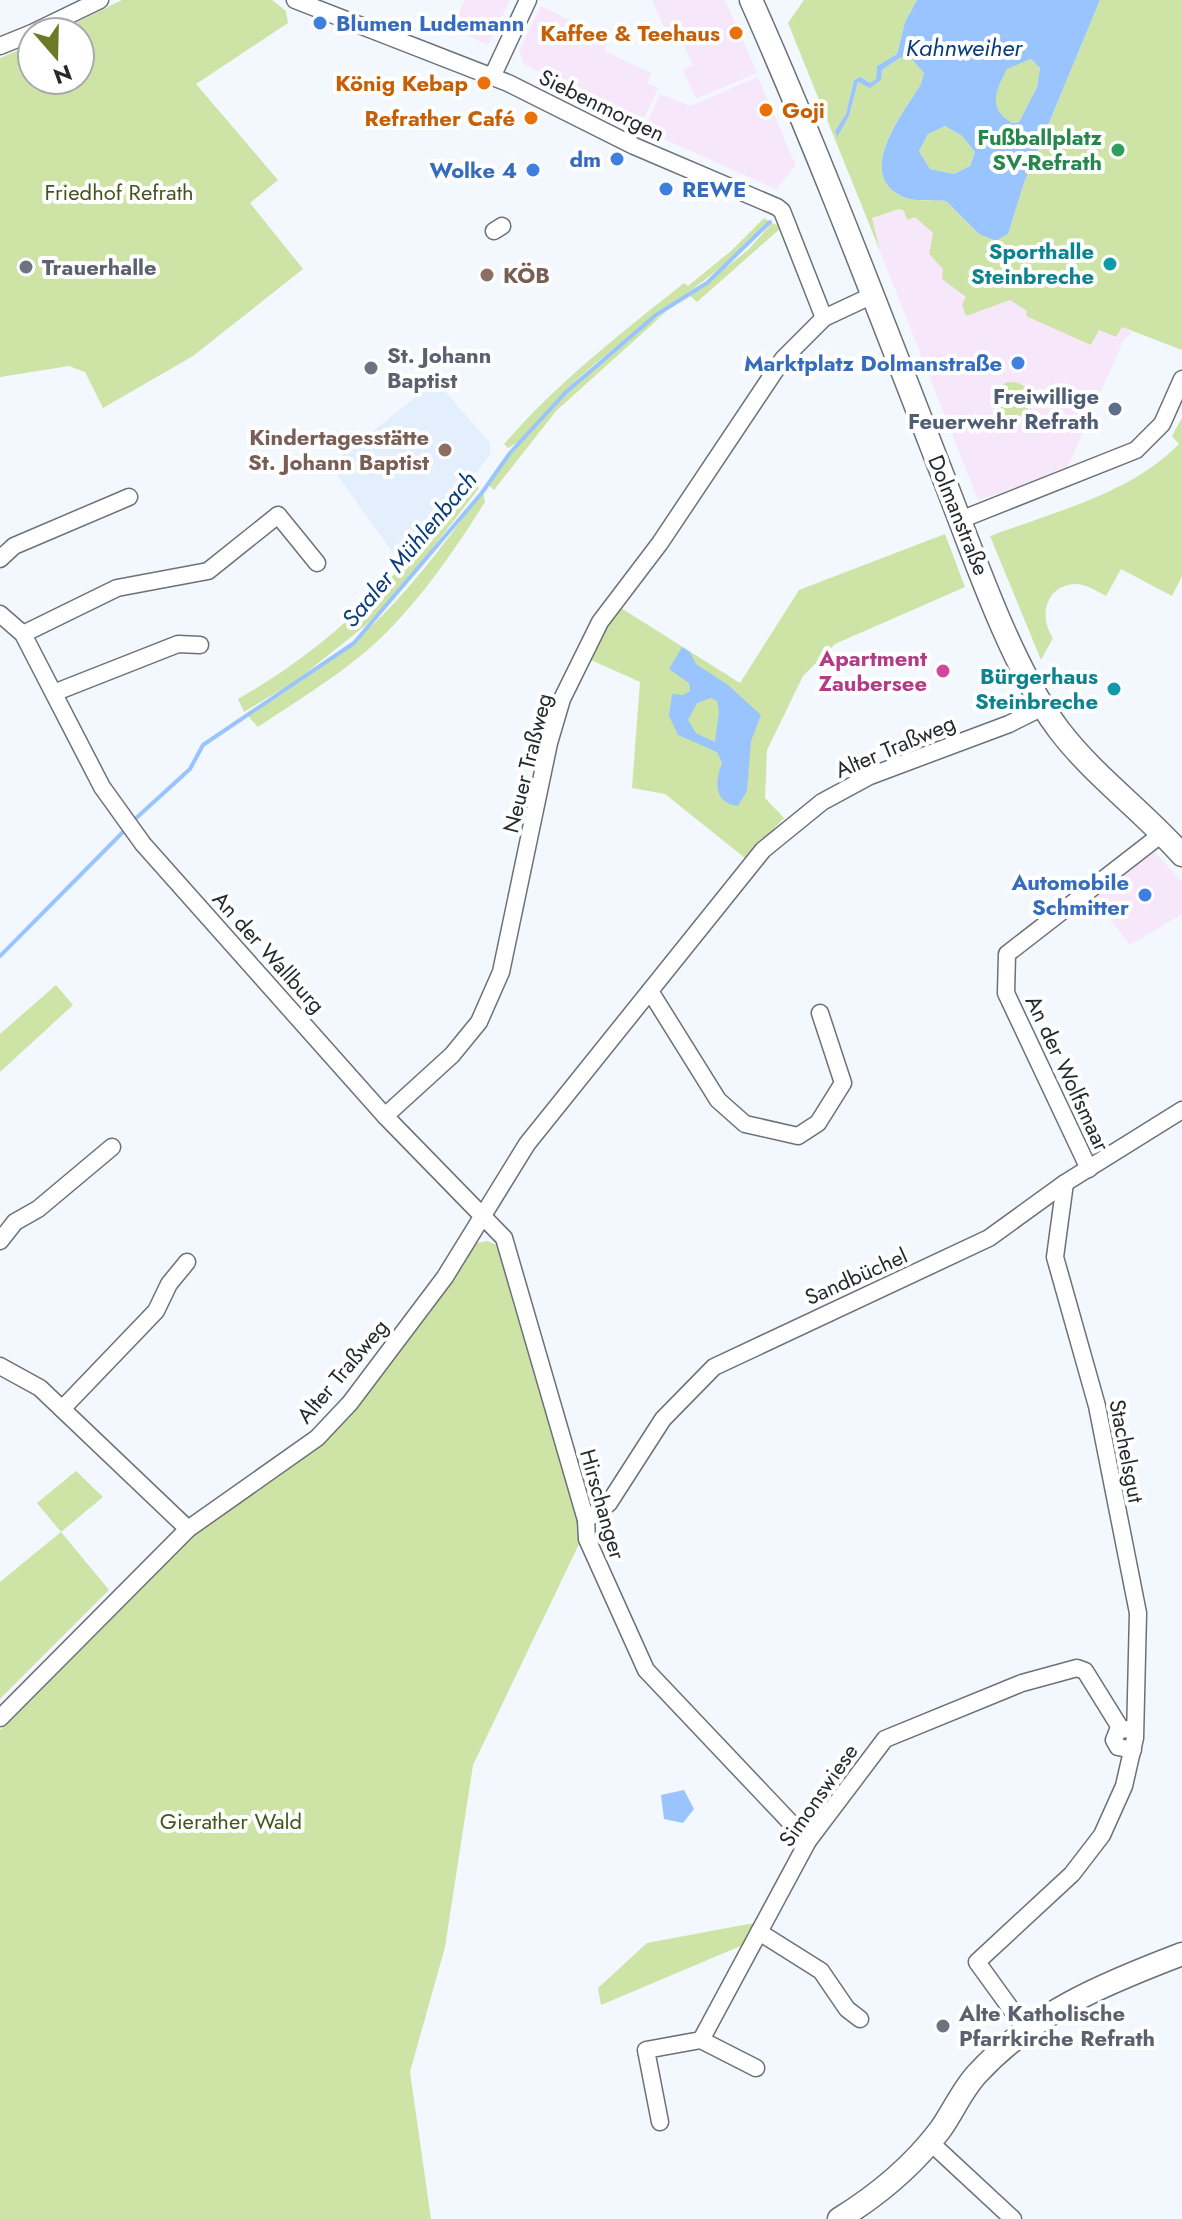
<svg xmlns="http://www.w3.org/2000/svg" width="1182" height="2219" font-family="Jost,sans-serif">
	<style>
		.commercial { fill: #f6e7fa }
		.built { fill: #e4effe }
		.green { fill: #cde4a6 }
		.water { fill: #9ac4fe; fill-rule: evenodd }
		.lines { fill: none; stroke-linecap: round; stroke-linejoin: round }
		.stream { stroke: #9ac4fe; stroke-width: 4 }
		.street-casing { stroke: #6c7178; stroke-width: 19 }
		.secondary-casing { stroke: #6c7178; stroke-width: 25 }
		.street { stroke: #fff; stroke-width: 16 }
		.secondary { stroke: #fff; stroke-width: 22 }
		.shop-dot { fill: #3f7fe0; stroke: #fff; stroke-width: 3 }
		.food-dot { fill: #e8710a; stroke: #fff; stroke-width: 3 }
		.leisure-dot { fill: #2e9e5b; stroke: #fff; stroke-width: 3 }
		.culture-dot { fill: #0f9aa8; stroke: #fff; stroke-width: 3 }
		.worship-dot { fill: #6b7280; stroke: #fff; stroke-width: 3 }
		.education-dot { fill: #8d6e63; stroke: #fff; stroke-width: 3 }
		.service-dot { fill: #5c6f8a; stroke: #fff; stroke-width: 3 }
		.hotel-dot { fill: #d1479c; stroke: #fff; stroke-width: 3 }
		.labels { text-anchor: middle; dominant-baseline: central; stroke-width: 8; stroke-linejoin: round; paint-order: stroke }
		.shop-label { font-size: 22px; font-weight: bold; fill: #366cbe; stroke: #fff; text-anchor: end }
		.food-label { font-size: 22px; font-weight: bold; fill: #c56008; stroke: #fff; text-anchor: end }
		.street-label { font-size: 22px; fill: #27292c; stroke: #fff }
		.leisure-label { font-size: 22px; font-weight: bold; fill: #27864d; stroke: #fff; text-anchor: end }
		.park-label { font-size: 22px; fill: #435619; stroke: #fff }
		.culture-label { font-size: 22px; font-weight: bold; fill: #0d838f; stroke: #fff; text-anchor: end }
		.worship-label { font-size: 22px; font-weight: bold; fill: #5b616d; stroke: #fff; text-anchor: start }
		.education-label { font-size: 22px; font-weight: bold; fill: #785e54; stroke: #fff; text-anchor: start }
		.service-label { font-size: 22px; font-weight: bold; fill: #4e5e75; stroke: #fff; text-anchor: end }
		.hotel-label { font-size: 22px; font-weight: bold; fill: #b23c85; stroke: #fff; text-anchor: end }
		.water-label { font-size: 24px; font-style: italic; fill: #093d7b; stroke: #fff }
	</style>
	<rect width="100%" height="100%" fill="#f3f7fe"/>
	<g class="commercial">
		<path d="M465,0H510L488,45L452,28Z"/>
		<path d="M652,0H725L757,73L696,99L683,70L693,65L675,25L665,29Z"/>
		<path d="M541,6L609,39L604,51L651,73L647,83L658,88L640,128L580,102L583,94L524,64L519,50Z"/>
		<path d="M758,77L796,166L776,189L644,130L660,94L690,106Z"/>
		<path d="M898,209L915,217L933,233L929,254L943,269L942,279L966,297L1010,300L1092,345L1099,329L1116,337L1121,326L1132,333L1124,339L1066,471L978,500L880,251L872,218Z"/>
		<path d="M1149,846L1182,882V914L1130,945L1089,892Z"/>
	</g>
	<path class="built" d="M436,381L490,443V455L403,567L330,465Z"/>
	<g class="green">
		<path d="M122,0H272L286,11L288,23L196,84L278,180L250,203L303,269L193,356L103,408L85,372L69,366L0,377V58L32,44V80H80V32H57Z"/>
		<path d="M804,0H917L905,22L897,54L877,66L876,79L870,83L862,77L854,80L846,114L835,131L837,136L849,116L858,82L870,87L880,80L882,70L901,57L910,56L924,73L921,84C904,112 853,174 903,197C914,202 934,199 946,201L979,234L996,241L1008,234L1024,183L1100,0H1182V350L1122,327L1116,337L1099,330L1091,345L1026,316L1027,311L1010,300L966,316L962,305L966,297L942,279L943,269L929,254L933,233L915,217L907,220L904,211L899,209L872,218L880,251L788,23Z"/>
		<path d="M1031,59L1040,68L1037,87L1019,122L1012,123C987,108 996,90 1006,69Z"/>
		<path d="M945,126L962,136L975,152L970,166L954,174L930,169L919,151L928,134Z"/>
		<path d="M764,218L769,221C709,288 627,329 563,393C549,407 524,442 508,448L504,444C558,382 620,334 684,283L688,286L731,251Z"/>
		<path d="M772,223L782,227L697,302L690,296L748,250Z"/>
		<path d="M667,311L556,411L494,490L487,484C538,420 597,354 667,311Z"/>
		<circle cx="1012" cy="400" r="18"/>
		<path d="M1182,418V576L1172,596L1121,569L1106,596C1096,591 1087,584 1075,584C1046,585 1038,617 1053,638L1041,660L990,536C1054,512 1130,494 1179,444L1172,436Z"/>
		<path d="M472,482L479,488L397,594L366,625L297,680L244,712L238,699C341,640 400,573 472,482Z"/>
		<path d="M483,491L485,502C456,548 426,592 388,631C350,669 303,697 258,727L248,716C290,689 331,663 368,629C413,588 447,539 483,491Z"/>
		<path d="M945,534L965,587L835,644L803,676L767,750L765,798L784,818L745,858L665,794L632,788L640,682L591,660L604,630L621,608L740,683L799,590Z"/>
		<path d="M56,985L73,1005L0,1072V1034Z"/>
		<path d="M487,1241L497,1245L504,1259L513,1303L583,1519L581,1540L473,1765L445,1947L410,2072L431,2219H0V1730L178,1544L284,1469L413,1333L477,1243Z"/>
		<path d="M76,1471L103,1497L61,1532L109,1590L0,1699V1582L61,1532L37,1503Z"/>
		<path d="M754,1923L758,1928L743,1945L601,2005L598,1988L647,1943Z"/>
	</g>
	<g class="water">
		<path d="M917,0H1100L1024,183L1008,234L996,241L979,234L946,201C933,199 914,202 903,197C853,175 904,112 921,84L924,73L910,57H901L882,70L881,80L870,88L858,82L849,116L837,137L835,131L846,114L854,80L861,77L870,83L876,79L877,66L897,54L905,22ZM1031,59L1040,68L1037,87L1019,122L1012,123C987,108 996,90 1007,69ZM945,126L962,136L975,152L970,166L954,174L930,169L919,151L928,134Z"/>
		<path d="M682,647L690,652L696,664L728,685L761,715L751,741L747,791L738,806C713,803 715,781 722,763L717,752L678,735L669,716L672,694L683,695L690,691L689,683L669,669ZM711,698L717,701L719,712L715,742L696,733L688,720L697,703Z"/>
		<path d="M684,1790L694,1809L683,1823L664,1819L661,1795Z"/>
	</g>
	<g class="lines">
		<g class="stream">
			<path d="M134,820L190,769L203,745L354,643L481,494L510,453L566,392L656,315L707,283L770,222"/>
			<path d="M0,956L125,830"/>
		</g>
		<defs>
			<g id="street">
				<path d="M295,0L508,83L634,146L777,207L782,211L824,318"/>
				<path d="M34,32L100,0"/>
				<path d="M0,46L32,33"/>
				<path d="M492,77L528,0"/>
				<path d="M494,231L502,226"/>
				<path d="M960,520L1136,450L1162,424L1182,379"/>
				<path d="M0,559L14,546L129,497"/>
				<path d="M0,614L23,634L102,787L143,844L385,1116L504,1238L586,1520L587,1539L646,1670L808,1841"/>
				<path d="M23,634L117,588L208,571L278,515L317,563"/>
				<path d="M56,692L178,644L200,645"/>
				<path d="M650,991L718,1100L745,1124L798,1136L818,1123L843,1083L820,1013"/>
				<path d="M385,1116L452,1055L479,1022L501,972L549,743L562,699L600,622L660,543L783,359L824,318L873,295"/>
				<path d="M1089,1169L1006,993L1007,954L1163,833"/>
				<path d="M0,1241L15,1222L38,1209L112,1147"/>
				<path d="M0,1366L40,1388L188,1529"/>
				<path d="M62,1409L156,1311L169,1284L187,1262"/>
				<path d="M586,1520L609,1503L663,1419L714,1367L989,1238L1065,1183L1182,1110"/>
				<path d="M0,1718L188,1529L317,1438L350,1403L445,1277L527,1144L763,850L822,802L870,776L1009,724L1045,706"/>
				<path d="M1130,1729L1118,1730L1114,1740L1118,1747L1133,1750"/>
				<path d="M759,1932L821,1971L847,2009L860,2019"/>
				<path d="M1027,2031L977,1962L1072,1874L1102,1835L1124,1786L1135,1738L1138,1613L1097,1406L1055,1257L1065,1183"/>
				<path d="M701,2040L756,2068"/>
				<path d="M660,2122L646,2050L701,2040L808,1841L885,1739L1022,1683L1077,1668L1085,1671L1121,1729"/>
				<path d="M930,2142L1013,2219"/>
			</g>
			<g id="secondary">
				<path d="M751,0C819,153 878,309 939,466C970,544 1009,664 1059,730C1094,776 1143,811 1182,855"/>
				<path d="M839,2219C878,2195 912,2167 940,2130C953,2112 962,2090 977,2074C1034,2012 1106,1983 1182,1954"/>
			</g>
		</defs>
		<use href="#street" class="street-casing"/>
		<use href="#secondary" class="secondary-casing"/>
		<use href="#street" class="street"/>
		<use href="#secondary" class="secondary"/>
	</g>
	<g class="shop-dot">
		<circle cx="320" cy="23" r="8"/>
		<circle cx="617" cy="159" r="8"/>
		<circle cx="533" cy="170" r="8"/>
		<circle cx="666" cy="189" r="8"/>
		<circle cx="1018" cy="363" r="8"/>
		<circle cx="1145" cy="895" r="8"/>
	</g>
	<g class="food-dot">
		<circle cx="736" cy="33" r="8"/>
		<circle cx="484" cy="83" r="8"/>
		<circle cx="766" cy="110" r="8"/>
		<circle cx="531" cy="118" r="8"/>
	</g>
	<circle class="leisure-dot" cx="1118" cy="150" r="8"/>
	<g class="culture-dot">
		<circle cx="1110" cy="264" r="8"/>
		<circle cx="1114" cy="689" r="8"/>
	</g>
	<g class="worship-dot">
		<circle cx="26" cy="267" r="8"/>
		<circle cx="371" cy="368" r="8"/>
		<circle cx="943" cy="2026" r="8"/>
	</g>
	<g class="education-dot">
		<circle cx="487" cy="275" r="8"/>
		<circle cx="445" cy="450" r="8"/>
	</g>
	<circle class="service-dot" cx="1115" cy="409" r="8"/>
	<circle class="hotel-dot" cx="943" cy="671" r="8"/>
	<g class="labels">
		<g class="shop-label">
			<text x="336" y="23" text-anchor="start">Blumen Ludemann</text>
			<text x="601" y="159">dm</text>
			<text x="517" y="170">Wolke 4</text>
			<text x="682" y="189" text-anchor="start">REWE</text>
			<text x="1002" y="363">Marktplatz Dolmanstraße</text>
			<text x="1129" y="882">Automobile<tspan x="1129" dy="25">Schmitter</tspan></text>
		</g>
		<g class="food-label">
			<text x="720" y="33">Kaffee &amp; Teehaus</text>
			<text x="468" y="83">König Kebap</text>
			<text x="782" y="110" text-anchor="start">Goji</text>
			<text x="515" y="118">Refrather Café</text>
		</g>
		<g class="street-label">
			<text transform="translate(602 105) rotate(26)">Siebenmorgen</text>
			<text transform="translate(959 515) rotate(68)">Dolmanstraße</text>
			<text transform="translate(895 746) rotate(-23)">Alter Traßweg</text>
			<text transform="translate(527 763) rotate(-76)">Neuer Traßweg</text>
			<text transform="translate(269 952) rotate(48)">An der Wallburg</text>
			<text transform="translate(1068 1073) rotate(65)">An der Wolfsmaar</text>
			<text transform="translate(856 1276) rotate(-24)">Sandbüchel</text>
			<text transform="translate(342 1371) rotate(-50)">Alter Traßweg</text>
			<text transform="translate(1127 1451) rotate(79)">Stachelsgut</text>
			<text transform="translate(603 1504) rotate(74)">Hirschanger</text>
			<text transform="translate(818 1795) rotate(-55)">Simonswiese</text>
		</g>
		<g class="leisure-label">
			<text x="1102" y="137">Fußballplatz<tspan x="1102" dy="25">SV-Refrath</tspan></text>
		</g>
		<g class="park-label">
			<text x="119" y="192">Friedhof Refrath</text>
			<text x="231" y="1821">Gierather Wald</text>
		</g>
		<g class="culture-label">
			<text x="1094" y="251">Sporthalle<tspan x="1094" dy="25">Steinbreche</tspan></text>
			<text x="1098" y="676">Bürgerhaus<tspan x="1098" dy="25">Steinbreche</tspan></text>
		</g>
		<g class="worship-label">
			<text x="42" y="267">Trauerhalle</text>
			<text x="387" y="355">St. Johann<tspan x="387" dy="25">Baptist</tspan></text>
			<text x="959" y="2013">Alte Katholische<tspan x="959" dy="25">Pfarrkirche Refrath</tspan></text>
		</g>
		<g class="education-label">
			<text x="503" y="275">KÖB</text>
			<text x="429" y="437" text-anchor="end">Kindertagesstätte<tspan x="429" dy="25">St. Johann Baptist</tspan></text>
		</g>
		<g class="service-label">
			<text x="1099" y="396">Freiwillige<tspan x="1099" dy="25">Feuerwehr Refrath</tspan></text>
		</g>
		<g class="hotel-label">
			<text x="927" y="658">Apartment<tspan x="927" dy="25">Zaubersee</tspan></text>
		</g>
		<g class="water-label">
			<text x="964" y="47">Kahnweiher</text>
			<text transform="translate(409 549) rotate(-50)">Saaler Mühlenbach</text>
		</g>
	</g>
	<g transform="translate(56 56) rotate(160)"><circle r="38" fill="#ffffff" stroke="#a9a9ab" stroke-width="2"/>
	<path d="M0-6L14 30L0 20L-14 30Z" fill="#6c7a28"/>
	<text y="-12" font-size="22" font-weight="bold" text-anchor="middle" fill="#27292c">N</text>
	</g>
</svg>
